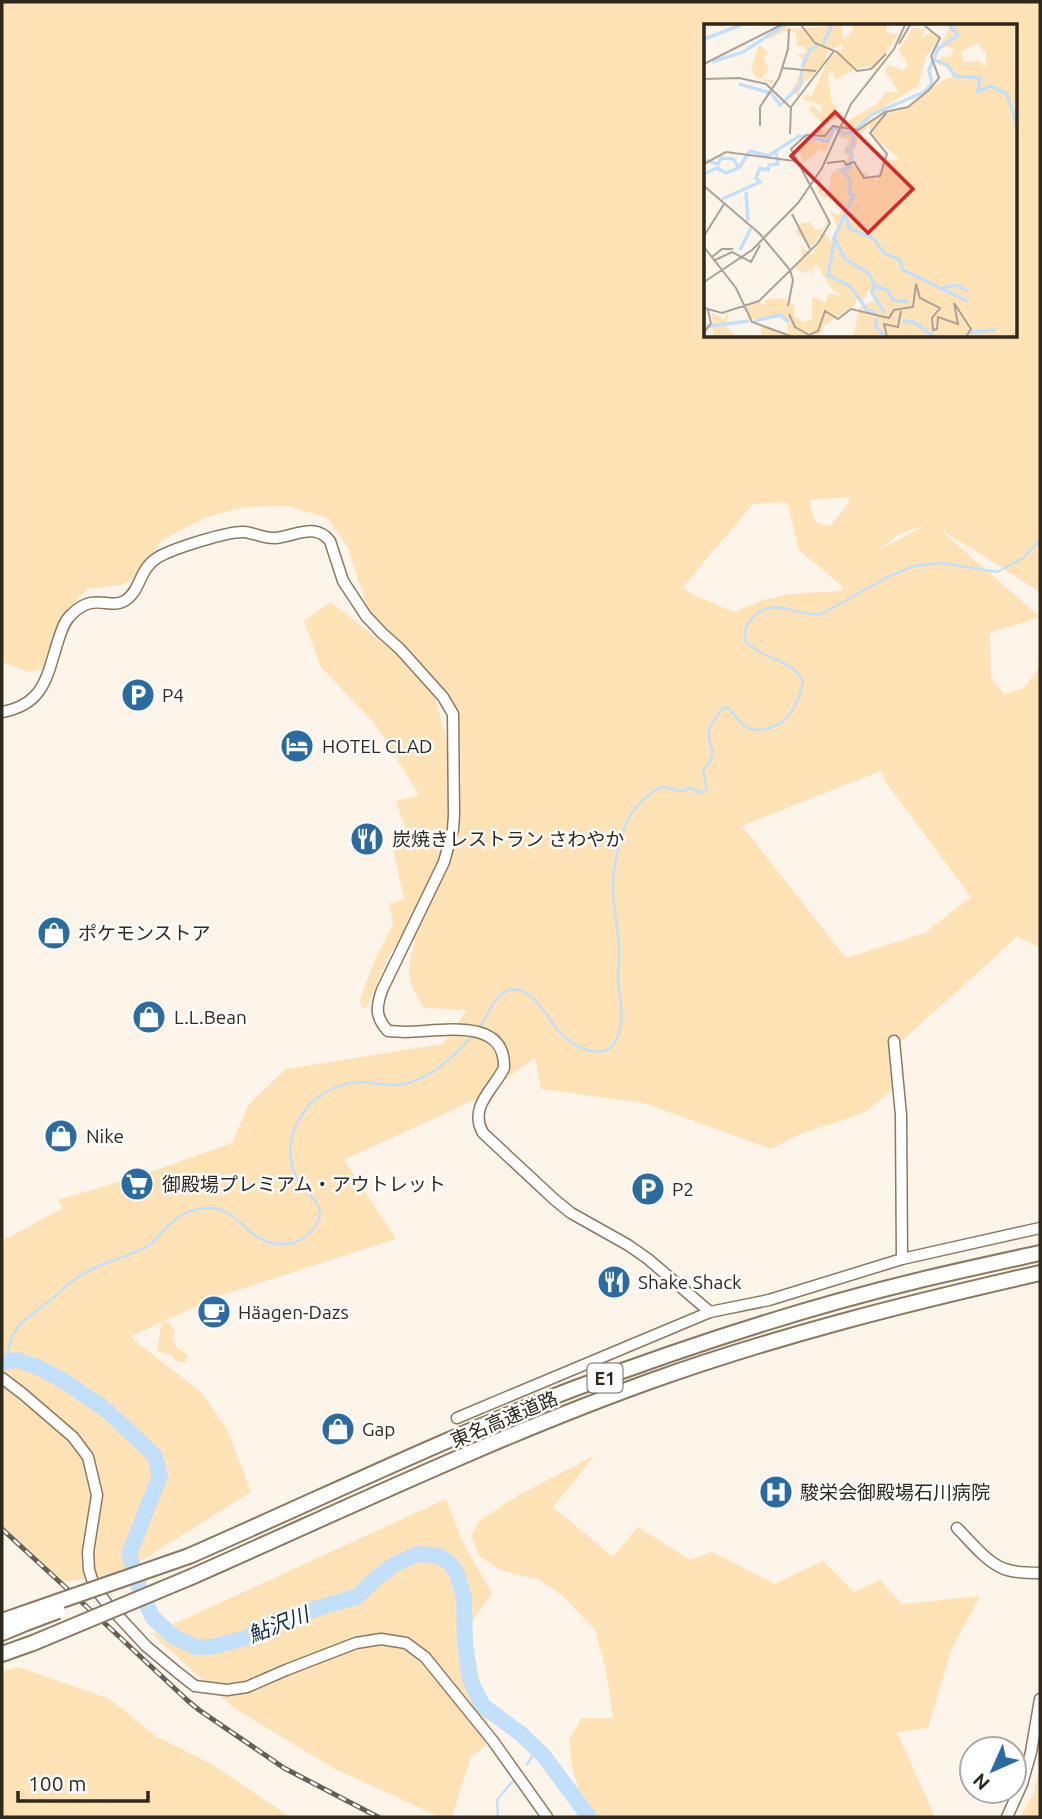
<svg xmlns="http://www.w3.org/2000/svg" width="1042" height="1819" font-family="Ubuntu,'Noto Sans JP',sans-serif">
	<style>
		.green { fill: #ffe2b5; fill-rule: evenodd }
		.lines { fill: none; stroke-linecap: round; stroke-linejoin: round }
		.stream { stroke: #c3e0fb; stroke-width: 2.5 }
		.river { stroke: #c3e0fb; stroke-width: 16 }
		.tertiary-casing { stroke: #8b795f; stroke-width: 13 }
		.motorway-casing { stroke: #8b795f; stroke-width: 18 }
		.tertiary { stroke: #fff; stroke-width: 10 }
		.motorway { stroke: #fff; stroke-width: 14 }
		.rail-casing { stroke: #675f54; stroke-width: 5 }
		.rail { stroke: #fff; stroke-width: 2.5; stroke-dasharray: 8; stroke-linecap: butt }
		.motorway-bridge-casing { stroke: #8b795f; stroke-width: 18; stroke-linecap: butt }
		.motorway-bridge { stroke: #fff; stroke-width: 14 }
		.labels { text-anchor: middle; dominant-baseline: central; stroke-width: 5; stroke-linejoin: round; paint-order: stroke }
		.shield { fill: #fff; stroke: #6d6861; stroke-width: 2 }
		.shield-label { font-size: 18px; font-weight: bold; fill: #2f281d }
		.poi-label { font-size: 19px; fill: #2f281d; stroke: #fff; text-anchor: start }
		.street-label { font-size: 19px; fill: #2f281d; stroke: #fff }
		.water-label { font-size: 21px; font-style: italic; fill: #0f2e48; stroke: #fff }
		.inset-river { fill: none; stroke: #c3e0fb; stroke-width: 3.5 }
		.inset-road { fill: none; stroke: #aba397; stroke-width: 2 }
		.view { fill: #d62828; fill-opacity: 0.15; stroke: #d62828; stroke-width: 3.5 }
		.inset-edge { fill: none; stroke: #2f281d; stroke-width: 3.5 }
	</style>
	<rect width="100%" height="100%" fill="#fdf5e9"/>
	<g class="green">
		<path d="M2,2H1040V592L937,527L1040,617L990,633L991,677L1004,694L1024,688L1040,666V948L1018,936L896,1046L893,1089L864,1113L800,1134L771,1149L644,1103L541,1089L535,1058L481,1097L344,1160L396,1239L223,1295L164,1321L171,1325L175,1331L173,1339L177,1348L188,1355L185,1363L174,1360L173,1356L157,1351L162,1322L130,1337L202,1393L227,1429L251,1492L120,1574L62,1582L2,1527V1241L63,1208L58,1200L148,1173L232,1143L249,1104L286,1069L443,1044L467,1010L424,1008C406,981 406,973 415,942L404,936L390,954L366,1008L361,1007L360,1000L374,962L393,924L389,904L404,899L393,849L411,843L396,801L419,795L376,725L321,667L304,621L331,602L413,667L375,630L347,546L327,518L288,506L245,507L207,517L162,540L137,576L122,585L88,589L76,601L64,618L46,668L29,672L2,662ZM706,26H1016V336H706ZM850,497L845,508L830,526L815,522L809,500ZM787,502L799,550L843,587L840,591L789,594L761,601L733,612L690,593L683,587L753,504ZM926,525L875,552L901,533ZM430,683L446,696L461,775V786ZM881,771L885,781L971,897L925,933L846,958L742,826Z"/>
		<path d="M595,1455L553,1507L613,1557L638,1527L690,1560L712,1552L775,1584L823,1561L854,1592L880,1580L902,1604L980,1596L951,1651L928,1728L897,1732L935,1817H586L573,1771L569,1740L582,1718H613L606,1671L595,1630L564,1597L540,1580L500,1570L479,1556L471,1536L480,1520L519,1495Z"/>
		<path d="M446,1499L463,1543L492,1593L464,1633L473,1646L490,1735L484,1747L471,1757L452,1817H440L333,1768L234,1708L152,1634Z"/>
		<path d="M18,1667L110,1699L157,1737L213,1765L290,1817H2V1672Z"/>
		<path d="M1040,1765V1817H1020L1034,1793Z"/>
	</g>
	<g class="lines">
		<g class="stream">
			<path d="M479,1028C488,1017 492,997 507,991C531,981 549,1021 561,1034C572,1045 600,1061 613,1045C628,1023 619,1002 618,978C618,968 620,957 619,946C618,927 613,908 613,888C612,870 620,838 627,821C632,810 645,797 655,790C667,783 670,791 681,791C684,791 687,789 691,788L702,793L707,789L703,770L710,762L713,751C704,730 710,725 723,708H729C734,715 741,724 748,728C756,731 762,730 770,728C790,722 800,700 803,681C794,663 776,661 760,652C755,649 750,645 746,642C743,632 746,625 753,617C776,595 795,618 821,614L888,577L914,566L942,563L997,572L1023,558L1040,540"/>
			<path d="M6,1362C9,1349 10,1337 18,1327C26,1317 37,1311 47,1303C59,1293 71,1281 84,1273C104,1262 128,1257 148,1246C154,1243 158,1236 163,1231C177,1216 188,1209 208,1208C241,1207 246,1245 282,1244C289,1244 296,1243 302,1239C311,1233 323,1220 319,1208C316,1198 306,1192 300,1183C284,1160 289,1130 306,1109C318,1093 341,1082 361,1082C373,1082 386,1086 398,1085C429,1081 453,1058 472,1036"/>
			<path d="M527,1764L537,1749"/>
			<path d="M498,1817L497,1800L513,1781"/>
		</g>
		<path class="river" d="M2,1363L17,1360L37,1367L62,1380L105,1409L155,1456L160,1476L129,1554L140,1591L153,1618L174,1637L196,1647H211L246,1638L277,1621L358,1596L374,1580L395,1564L418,1554L439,1556L451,1564L457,1574L464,1598L465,1643L470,1680L483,1706L521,1734L543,1755L589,1817"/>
		<defs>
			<g id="tertiary">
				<path d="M2,712C46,704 47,674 59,638C62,629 65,620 72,614C95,591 110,611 126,600C141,590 139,569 157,558C171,549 228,531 244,532C255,533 265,539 276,538C295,536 315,522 330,541L343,581L366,616L382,633L400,649L443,697L453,714L454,815L453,829L444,862L382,990C376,1007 375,1017 388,1031C394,1031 400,1032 405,1032C437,1032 506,1015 504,1068C494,1089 468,1107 483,1133L555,1200L571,1213L628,1245L648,1259L710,1312"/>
				<path d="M894,1041L901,1115L902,1259"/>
				<path d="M2,1378L23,1394L73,1437L88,1457L97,1495L88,1552L89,1570L95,1588L108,1605L146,1646L177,1672L195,1686L227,1690L247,1687L286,1670L356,1643L381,1639L406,1643L425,1657L493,1741L547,1817"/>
				<path d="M457,1418L710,1312L769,1300L902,1259L1040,1228"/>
				<path d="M957,1528C970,1541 984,1559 1000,1567C1011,1573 1028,1573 1040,1573"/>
				<path d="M1007,1817L1022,1784L1031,1752L1040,1699"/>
			</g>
			<g id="motorway">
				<path d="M189,1556C317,1500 443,1439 573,1389C685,1347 800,1309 916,1281C957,1271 999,1262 1040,1253"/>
				<path d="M191,1577C343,1510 493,1438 648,1382C776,1336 908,1303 1040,1273"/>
				<path d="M2,1621L22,1614"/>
				<path d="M2,1633L26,1623"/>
				<path d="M2,1654L33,1643"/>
			</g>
		</defs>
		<use href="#tertiary" class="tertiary-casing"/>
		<use href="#motorway" class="motorway-casing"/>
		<use href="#tertiary" class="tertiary"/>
		<use href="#motorway" class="motorway"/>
		<defs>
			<path id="rail" d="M2,1529L112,1630L187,1700L199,1710L284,1768L378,1817"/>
		</defs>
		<use href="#rail" class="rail-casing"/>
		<use href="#rail" class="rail"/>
		<defs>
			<g id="motorway-bridge">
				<path d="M22,1614L189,1556"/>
				<path d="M26,1623L58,1611"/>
				<path d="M33,1643L191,1577"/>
			</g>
		</defs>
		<use href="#motorway-bridge" class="motorway-bridge-casing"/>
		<use href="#motorway-bridge" class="motorway-bridge"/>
	</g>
	<defs>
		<symbol id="parking-disc" viewBox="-11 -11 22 22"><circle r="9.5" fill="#2a6ba1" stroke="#fff"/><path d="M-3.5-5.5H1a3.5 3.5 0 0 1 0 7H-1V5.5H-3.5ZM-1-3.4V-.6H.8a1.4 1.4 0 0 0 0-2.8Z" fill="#fff"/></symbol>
		<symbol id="hotel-disc" viewBox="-11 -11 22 22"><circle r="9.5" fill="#2a6ba1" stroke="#fff"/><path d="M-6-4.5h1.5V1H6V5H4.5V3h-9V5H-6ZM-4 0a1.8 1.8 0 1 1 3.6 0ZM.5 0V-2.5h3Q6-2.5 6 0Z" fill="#fff"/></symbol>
		<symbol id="restaurant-disc" viewBox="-11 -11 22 22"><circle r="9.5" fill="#2a6ba1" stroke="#fff"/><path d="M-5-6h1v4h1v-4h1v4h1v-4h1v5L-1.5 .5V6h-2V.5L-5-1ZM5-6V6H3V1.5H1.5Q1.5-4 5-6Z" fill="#fff"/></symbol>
		<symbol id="shop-disc" viewBox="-11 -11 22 22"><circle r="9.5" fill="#2a6ba1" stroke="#fff"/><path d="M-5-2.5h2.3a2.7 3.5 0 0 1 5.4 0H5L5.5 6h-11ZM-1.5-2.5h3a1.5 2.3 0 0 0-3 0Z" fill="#fff"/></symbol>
		<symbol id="supermarket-disc" viewBox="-11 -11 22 22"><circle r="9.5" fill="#2a6ba1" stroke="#fff"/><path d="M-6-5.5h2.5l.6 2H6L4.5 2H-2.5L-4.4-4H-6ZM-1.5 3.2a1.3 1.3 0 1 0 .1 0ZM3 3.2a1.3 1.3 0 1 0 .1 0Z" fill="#fff"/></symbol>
		<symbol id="cafe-disc" viewBox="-11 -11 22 22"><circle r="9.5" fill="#2a6ba1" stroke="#fff"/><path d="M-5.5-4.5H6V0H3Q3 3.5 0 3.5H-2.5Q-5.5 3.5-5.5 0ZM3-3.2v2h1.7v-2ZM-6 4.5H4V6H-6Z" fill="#fff"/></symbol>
		<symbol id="hospital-disc" viewBox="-11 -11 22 22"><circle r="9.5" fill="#2a6ba1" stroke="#fff"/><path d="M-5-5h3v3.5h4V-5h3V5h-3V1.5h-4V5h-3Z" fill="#fff"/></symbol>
	</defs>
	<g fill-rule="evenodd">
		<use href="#parking-disc" x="119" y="676" width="38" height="38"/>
		<use href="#hotel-disc" x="278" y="727" width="38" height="38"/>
		<use href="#restaurant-disc" x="348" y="820" width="38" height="38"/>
		<use href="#shop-disc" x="35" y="914" width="38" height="38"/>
		<use href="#shop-disc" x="130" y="998" width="38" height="38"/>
		<use href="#shop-disc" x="42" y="1117" width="38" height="38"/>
		<use href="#supermarket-disc" x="118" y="1165" width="38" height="38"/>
		<use href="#parking-disc" x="629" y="1170" width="38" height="38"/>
		<use href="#restaurant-disc" x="595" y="1263" width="38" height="38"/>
		<use href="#cafe-disc" x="195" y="1293" width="38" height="38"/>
		<use href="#shop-disc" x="319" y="1410" width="38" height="38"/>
		<use href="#hospital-disc" x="757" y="1473" width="38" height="38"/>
	</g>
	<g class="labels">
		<rect class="shield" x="587.5" y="1363.5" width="35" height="29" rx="5"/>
		<g class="shield-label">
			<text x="605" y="1378">E1</text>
		</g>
		<g class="poi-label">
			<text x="162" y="695">P4</text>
			<text x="322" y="746">HOTEL CLAD</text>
			<text x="392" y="839">炭焼きレストラン さわやか</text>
			<text x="78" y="933">ポケモンストア</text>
			<text x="174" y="1017">L.L.Bean</text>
			<text x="86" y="1136">Nike</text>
			<text x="162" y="1184">御殿場プレミアム・アウトレット</text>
			<text x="672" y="1189">P2</text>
			<text x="638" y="1282">Shake Shack</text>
			<text x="238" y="1312">Häagen-Dazs</text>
			<text x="362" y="1429">Gap</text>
			<text x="800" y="1492">駿栄会御殿場石川病院</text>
		</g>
		<g class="street-label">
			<text transform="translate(504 1419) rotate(-23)">東名高速道路</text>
		</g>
		<g class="water-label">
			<text transform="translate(278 1624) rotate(-21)">鮎沢川</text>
		</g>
	</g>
	<g transform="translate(704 24)">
		<rect width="313" height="313" fill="#fdf5e9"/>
		<path d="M78,1L92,5L138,1L139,17L150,5L147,1H183L182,8L194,11L171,46L163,42L151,45L131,56L128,47L124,49L127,76L138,92L119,100L104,84L109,82L118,90V81L98,75L104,70L107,73L125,34L139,24L138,20L123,28L121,39L97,62L94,72L90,68L82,79L98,46L99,35L92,31L103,29L99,22H93L92,9L81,7L66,15L61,11ZM256,1H313V313H149L156,283L169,277L172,270L164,266L159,277L142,258L153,274L151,281L121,301L114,313H57V303L84,309L83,298L78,292L47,295L42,284L55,278L62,282L61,276L77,274L91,281L90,292L100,298L108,295V273L122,279L124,270L138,272L127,264L113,241L108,244L109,252L106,245L101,249L91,244L98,235L97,221L107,231L118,214L114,210L113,217L106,223L92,208L95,200L106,198L111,206L120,204L123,196L126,199L116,209L124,211L126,219L134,205L126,187L135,191L139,180L132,183L130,176L117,172L112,162L119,164V170L125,169L127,149L141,142L144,131L139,129L145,116L134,112L139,100L173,80L182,68H195L181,47L184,41L199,46L204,41L195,26L209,4L222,5L217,14L227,8L235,14L222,33L214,62L156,98L202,84L239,56L249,53L243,43L233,40L237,33L248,32L249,24L236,22L246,3ZM274,19L282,30V43L275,37L260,38L257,28ZM166,101V109L195,135L179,138L173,157L145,139L156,111ZM55,21L65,29L59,34L65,45L57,55L70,56L68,60L51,52L47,45ZM133,102L121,128L117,125L99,139L96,129L90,127L93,121L105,112L118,121L112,107ZM25,288L22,302L32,313H9L8,289L19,295Z" fill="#ffe2b5" fill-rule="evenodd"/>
		<path class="inset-river" d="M0,15L37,1M119,20L128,1M231,36L244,42L251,52L276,54L274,68L286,62L303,70L314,105M8,38L39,28L81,1M98,43L106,26L114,21M35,60L67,69L76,81L96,62L98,46M150,107L149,122L143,125L148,131L145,145L138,146L147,157L145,170L150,171L130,214L141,235L165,250L172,263L183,266L189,276L205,278M0,136L14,140L17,134L29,135L35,144M35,144L46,127L64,132L95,112L124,117L130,103L140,110L149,108L167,91L220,68L228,60L225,46L234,25L254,11L245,1M0,150L13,144L22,149L34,144M42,168L44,197M18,175L56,158L52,154L56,144L64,146L65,141L74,140L72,127M142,191L145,204L170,215L180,229L196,236L199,246L263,277M131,215L124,251L146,262L163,286L172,289M36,226L47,204M171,258L168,269L181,289M238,264L252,261L264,267M173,294L171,301L180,312M50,297L76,291L85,298M198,297L210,298L231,313M0,303L45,297M266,308L292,306"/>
		<path class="inset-road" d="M97,1L111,19L133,28L153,47L167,45L182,30M195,20L206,1M0,40L77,1M78,44L112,47M1,55L35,54L62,60L87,84M56,102V83L75,54L84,25L85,5M86,110L87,83L130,27M123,139L140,137L142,141M0,140L22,128L91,137M142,141L150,138L160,154L176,152L183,130L166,109L183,88M0,162L56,210L86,246L89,256L84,282M88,190L106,225M0,212L20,180M0,223L32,264L48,298L89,313M8,233L18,225H29M11,236L28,228L47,238L56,221M0,258L48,226L94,179L118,144L147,80L190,25L201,1M0,284L18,289L55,277L114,219L126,199L87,125L102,111L121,112L129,102L154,106L181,88L204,83L225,66L235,54L227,32L236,14L221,2M85,290L91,303L105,311L114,307L121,287L134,295L147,285L185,294L190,286L209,283L212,260L216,274L236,284L228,294L229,306L233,305L234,293L254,300L250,279L267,305L262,313M0,309L7,299L4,286M183,313L180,300L194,303L197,287"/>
		<path class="view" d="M131,88L209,165L164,209L87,132Z"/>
		<rect width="313" height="313" class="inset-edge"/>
	</g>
	<rect width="1042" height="1819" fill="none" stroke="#2f281d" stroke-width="7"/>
	<g transform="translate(993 1770) rotate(225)"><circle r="33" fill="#ffffff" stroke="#aca9a5" stroke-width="2"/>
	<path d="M0-5L12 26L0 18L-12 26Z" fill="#2a6ba1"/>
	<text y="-10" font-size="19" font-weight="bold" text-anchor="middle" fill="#2f281d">N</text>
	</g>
	<path d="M18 1791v10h130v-10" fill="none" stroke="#2f281d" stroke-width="3.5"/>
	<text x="28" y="1791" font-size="21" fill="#2f281d" stroke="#ffffff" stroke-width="5" paint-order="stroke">100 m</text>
</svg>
